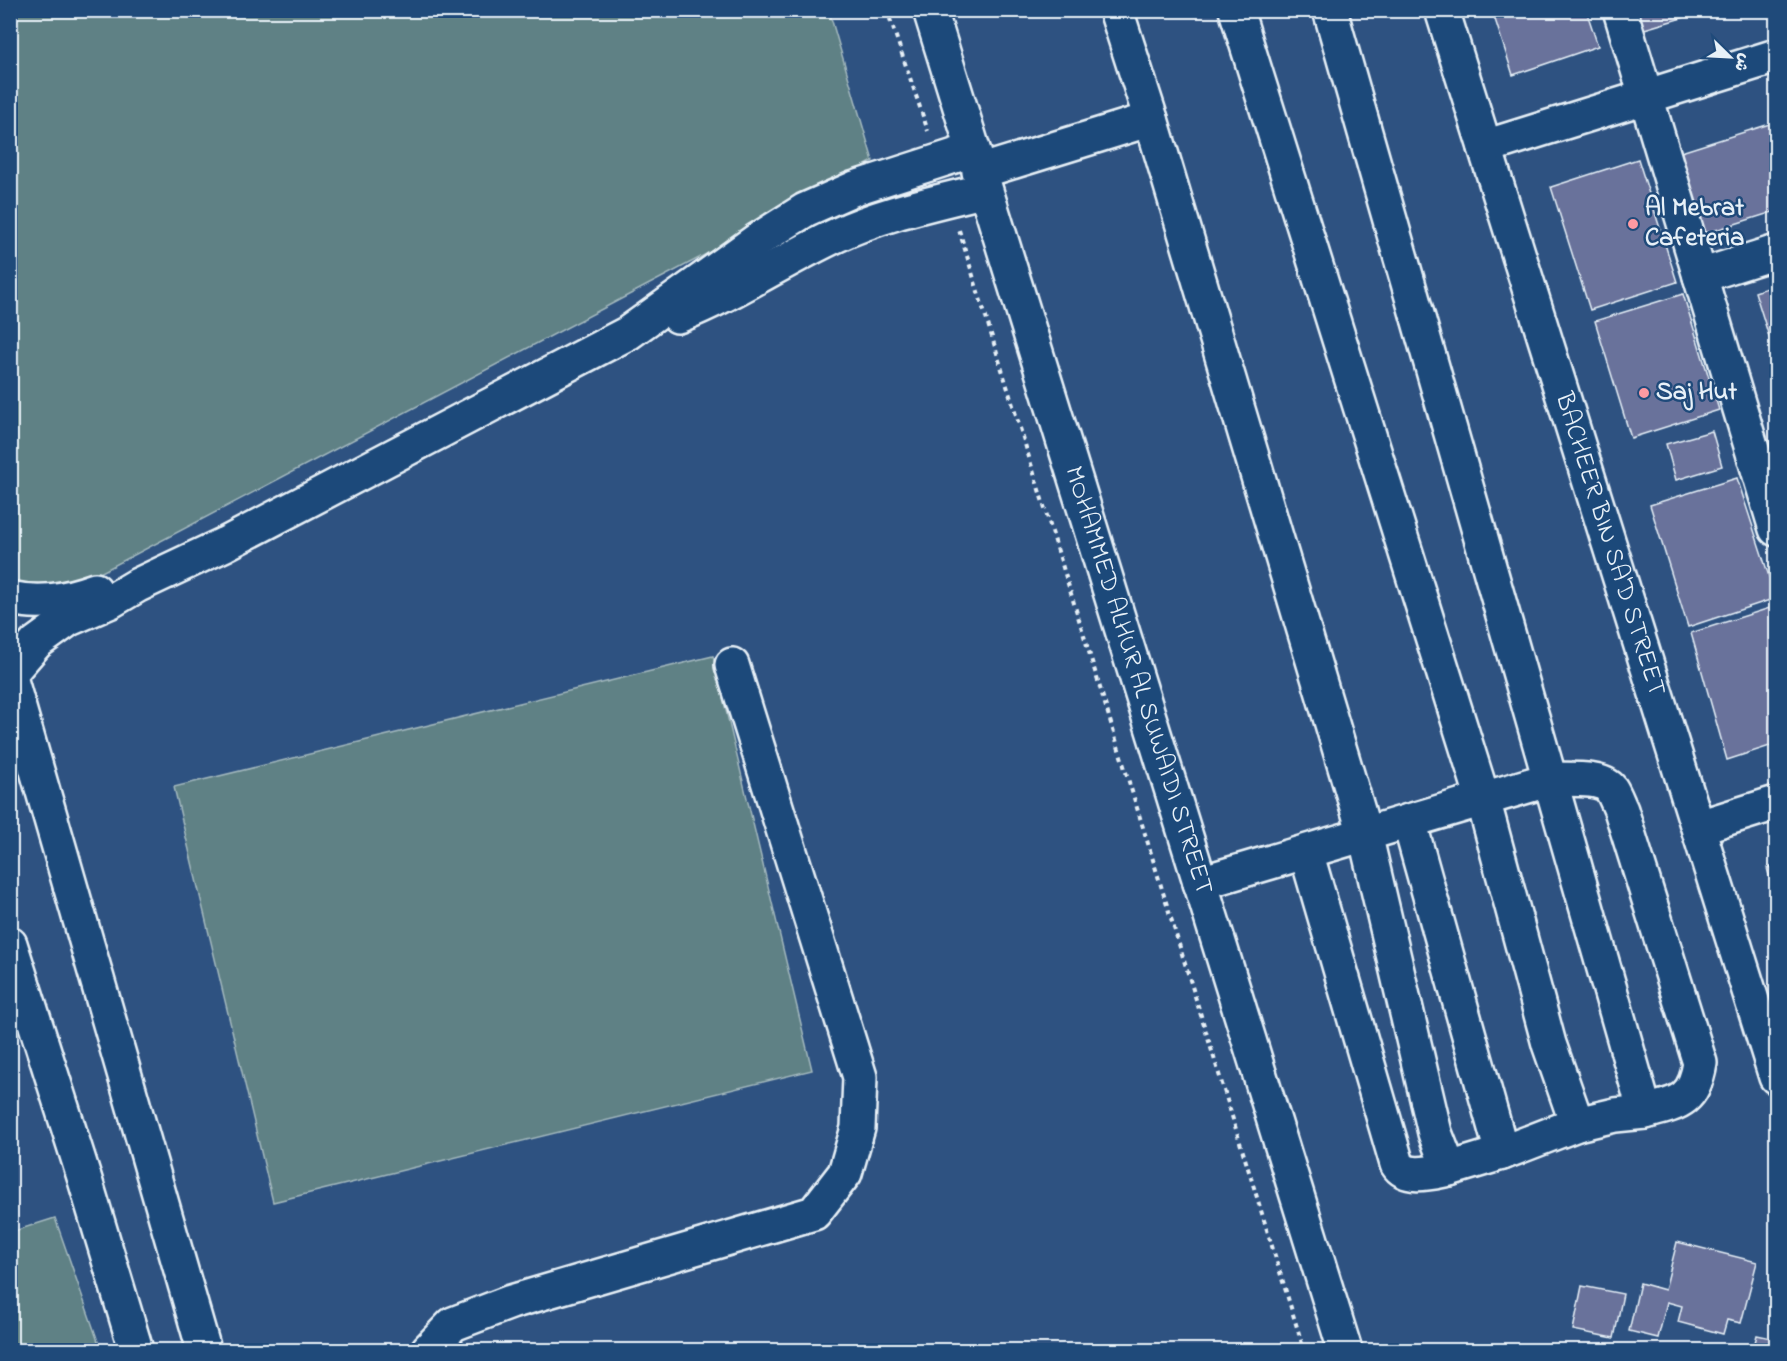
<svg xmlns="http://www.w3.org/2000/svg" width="1787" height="1361" font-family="'Indie Flower','Playpen Sans Arabic',sans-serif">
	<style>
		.green { fill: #5f8185; stroke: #a4b9be; stroke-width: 1.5 }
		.building { fill: #69729b; stroke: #e8f1f8; stroke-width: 1.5 }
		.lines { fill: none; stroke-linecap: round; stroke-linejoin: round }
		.minor-casing { stroke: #e8f1f8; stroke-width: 38 }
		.path { stroke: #e8f1f8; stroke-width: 4; stroke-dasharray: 4.5 4.5; stroke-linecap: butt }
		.minor { stroke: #1f4a7a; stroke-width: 33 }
		.poi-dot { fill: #ff9aa2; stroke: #1f4a7a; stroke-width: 2 }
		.labels { text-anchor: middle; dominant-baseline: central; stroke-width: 5; stroke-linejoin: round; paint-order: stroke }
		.poi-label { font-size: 26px; font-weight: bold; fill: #e8f1f8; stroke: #1f4a7a; text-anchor: start }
		.street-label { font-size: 26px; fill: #e8f1f8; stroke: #1f4a7a }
	</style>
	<rect width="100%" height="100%" fill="#2e5281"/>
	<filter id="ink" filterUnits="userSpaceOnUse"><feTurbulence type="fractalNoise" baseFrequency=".0167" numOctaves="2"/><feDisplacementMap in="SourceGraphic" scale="12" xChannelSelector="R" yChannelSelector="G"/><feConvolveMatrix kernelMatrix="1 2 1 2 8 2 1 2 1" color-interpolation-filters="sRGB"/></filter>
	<g filter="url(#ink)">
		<g class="green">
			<path d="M11,11H829L873,161L699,258L79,584L15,588L11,574Z"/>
			<path d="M713,656L812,1070L273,1202L174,787Z"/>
			<path d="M55,1218L101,1350H11V1232Z"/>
		</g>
		<g class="building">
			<path d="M1492,10H1586L1598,46L1513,75Z"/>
			<path d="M1636,10H1709L1641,30Z"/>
			<path d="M1776,122V211L1703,234L1678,153Z"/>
			<path d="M1638,159L1677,282L1590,310L1551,187Z"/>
			<path d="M1776,285V359L1755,292Z"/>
			<path d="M1683,294L1719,410L1631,438L1595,321Z"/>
			<path d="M1712,431L1722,466L1676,480L1666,444Z"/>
			<path d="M1737,478L1776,598L1688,627L1650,505Z"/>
			<path d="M1776,606V744L1727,760L1691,633Z"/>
			<path d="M1776,865V901L1767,868Z"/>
			<path d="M1677,1242L1757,1262L1741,1323L1727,1320L1723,1334L1678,1322L1682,1306L1667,1302L1658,1338L1629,1331L1640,1283L1665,1290Z"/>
			<path d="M1582,1286L1623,1294L1614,1338L1573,1330Z"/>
			<path d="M1757,1335L1776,1339V1350H1753Z"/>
		</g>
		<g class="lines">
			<defs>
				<g id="minor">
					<path id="s1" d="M930,10L1345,1350"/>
					<path d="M1116,10L1151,119L1365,834L1435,1133L1449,1169L1502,1153L1577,1124"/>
					<path d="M1236,10L1483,799L1549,1044L1577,1124L1615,1115L1645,1112L1330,10"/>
					<path id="s2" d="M1442,10L1776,1077"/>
					<path d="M1620,10L1776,529"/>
					<path d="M1485,147L1776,56"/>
					<path d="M979,172L1151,119"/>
					<path d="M1700,276L1776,252"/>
					<path d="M678,316C734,294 783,260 837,235C884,213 935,203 985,190"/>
					<path d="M10,598C40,605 67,600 95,590"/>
					<path d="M10,673L36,643L69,619L111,601L138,585L225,544L628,333L759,239L805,210L855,188L973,150"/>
					<path d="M10,677L204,1350"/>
					<path d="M1409,821L1502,1153"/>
					<path d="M1699,827L1776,803"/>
					<path d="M1306,852L1397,1164C1407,1180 1433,1172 1449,1169"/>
					<path d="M1200,883L1551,779C1566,780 1601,776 1611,789C1615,795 1618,804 1621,810L1700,1063C1694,1101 1679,1103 1645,1112"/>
					<path d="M10,944L85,1180L136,1350"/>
					<path d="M428,1350L453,1324L511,1302L814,1213L845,1173L858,1128L860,1077L732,665"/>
				</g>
			</defs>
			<use href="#minor" class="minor-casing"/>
			<g class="path">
				<path d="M887,10L928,131"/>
				<path d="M959,230L1304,1350"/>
			</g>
			<use href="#minor" class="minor"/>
		</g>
	</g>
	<g class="poi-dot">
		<circle cx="1633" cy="224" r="6"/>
		<circle cx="1644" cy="393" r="6"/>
	</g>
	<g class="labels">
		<g class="poi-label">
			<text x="1645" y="209">Al Mebrat<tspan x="1645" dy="30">Cafeteria</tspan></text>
			<text x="1656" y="393">Saj Hut</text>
		</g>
		<g class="street-label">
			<text stroke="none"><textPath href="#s2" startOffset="560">BACHEER BIN SA'D STREET</textPath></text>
			<text stroke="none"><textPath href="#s1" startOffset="702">MOHAMMED ALHUR AL SUWAIDI STREET</textPath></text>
		</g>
	</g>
	<rect width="1787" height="1361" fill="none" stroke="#1f4a7a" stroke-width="36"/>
	<rect x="18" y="18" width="1751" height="1325" fill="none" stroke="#e8f1f8" stroke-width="2" filter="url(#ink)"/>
	<g transform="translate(1730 57) rotate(114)" stroke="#1f4a7a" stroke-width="4.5" paint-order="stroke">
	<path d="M0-4.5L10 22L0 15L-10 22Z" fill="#e8f1f8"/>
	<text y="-9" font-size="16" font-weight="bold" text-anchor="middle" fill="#e8f1f8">ش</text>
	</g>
</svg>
